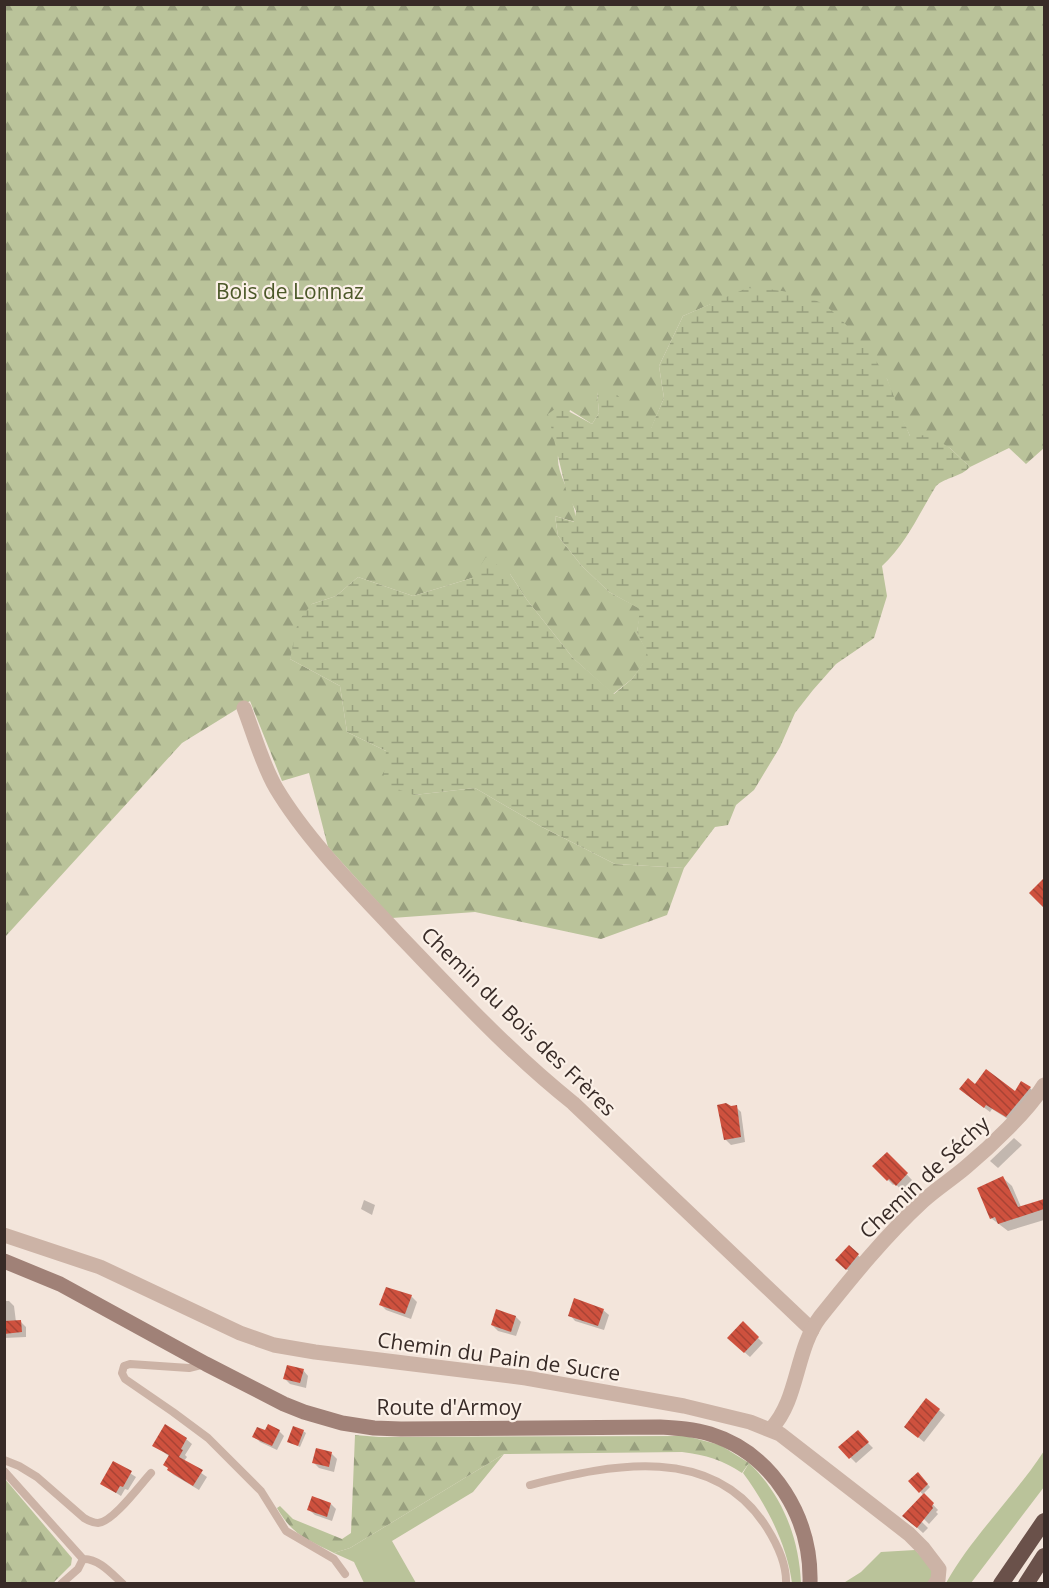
<svg xmlns="http://www.w3.org/2000/svg" width="1049" height="1588" font-family="'Open Sans',sans-serif">
	<style>
		.grass { fill: #bac39a }
		.forest { fill: url(#forest-firs) }
		.wetland { fill: url(#wetland-marsh) }
		.shadow { fill: #0003 }
		.building { fill: url(#building-back-hatch) }
		.lines { fill: none; stroke-linecap: round; stroke-linejoin: round }
		.service { stroke: #ccb3a6; stroke-width: 8 }
		.minor { stroke: #ccb3a6; stroke-width: 15 }
		.secondary { stroke: #a08177; stroke-width: 15 }
		.trunk { stroke: #6a514a; stroke-width: 16 }
		.labels { text-anchor: middle; dominant-baseline: central; stroke-width: 4.5; stroke-linejoin: round; paint-order: stroke }
		.park-label { font-size: 21px; fill: #4c5829; stroke: #fbf0e7 }
		.street-label { font-size: 21px; fill: #382b27; stroke: #fbf0e7 }
	</style>
	<defs>
		<pattern id="forest-firs" width="22" height="20" patternUnits="userSpaceOnUse" patternTransform="scale(1.5)"><rect width="22" height="20" fill="#bac39a"/><path d="M5 1l3.5 6h-7zM16 11l3.5 6h-7z" fill="#989f7e"/></pattern>
		<pattern id="wetland-marsh" width="20" height="14" patternUnits="userSpaceOnUse" patternTransform="scale(1.5)"><rect width="20" height="14" fill="#bac39a"/><path d="M1 5h8M5 5V1M11 12h8M15 12V8" fill="none" stroke="#989f7e"/></pattern>
		<pattern id="building-back-hatch" width="6" height="6" patternUnits="userSpaceOnUse" patternTransform="scale(1.5)"><rect width="6" height="6" fill="#ce513e"/><path d="M-1 5l2 2M0 0l6 6M5-1l2 2" fill="none" stroke="#a84334"/></pattern>
	</defs>
	<rect width="100%" height="100%" fill="#f3e5db"/>
	<g class="grass">
		<path d="M1044,1451V1487L971,1583L842,1584L861,1572L881,1552L915,1550L946,1583C973,1535 1014,1497 1044,1451Z"/>
		<path d="M504,1454L473,1492L392,1541L416,1583H364L354,1562L334,1553L350,1548Z"/>
		<path d="M749,1463C782,1495 799,1537 801,1583H792C787,1544 766,1504 743,1473Z"/>
	</g>
	<g class="forest">
		<path d="M5,5H1044V448L1026,464L1009,448L970,467L950,448L910,436L896,406L887,379L711,304L683,316L659,366L664,398L651,429L597,392L599,413L592,424L570,410C566,424 559,441 558,455C556,477 578,501 575,522L555,516L558,536L581,565L609,592L641,609L637,632L649,656L632,679L613,694L573,658L527,600L510,574L472,578L413,596L358,577L336,596L312,604L290,659L340,686L347,732L386,751L414,795L475,788L540,826L615,864L684,868L667,915L601,939L475,912L392,918L328,847L309,773L282,781L250,701L182,743L5,937Z"/>
		<path d="M355,1435L379,1437L686,1436L720,1445L749,1463L742,1473C723,1460 706,1455 682,1452L504,1454L350,1548L334,1553C307,1539 293,1536 277,1508L280,1506L293,1519L342,1539L351,1533Z"/>
		<path d="M5,1479L72,1558L71,1565L53,1583H5Z"/>
	</g>
	<path class="wetland" d="M747,288C771,289 796,291 819,302C838,311 879,360 888,381C895,399 902,418 910,436L929,435L950,448L970,467C961,477 945,477 936,486C919,514 906,544 882,566L887,596L874,638L836,664L813,690L795,713L780,747L754,790L736,805L728,825L715,827L684,868L615,864L540,826L475,788L414,795L383,784L386,751L347,732L340,686L290,659L298,621L312,604L336,596L358,577L413,596L472,578L486,557L510,574L527,600L573,658L614,694L632,679L648,656L637,632L640,609L609,592L581,565L558,536L555,516L574,522L576,511L567,494L548,414L559,406L592,424L599,413L597,392L610,388L651,428L664,398L659,366L683,316Z"/>
	<g class="shadow">
		<path d="M1030,1088L1035,1093L1011,1121L992,1109L990,1112L966,1094L1015,1093Z"/>
		<path d="M736,1107L741,1112L745,1142L731,1145L726,1140L731,1108Z"/>
		<path d="M1014,1138L1022,1145L998,1168L990,1161Z"/>
		<path d="M887,1154L912,1180L902,1190L895,1184L893,1185L874,1166Z"/>
		<path d="M1003,1178L1012,1186L1021,1207L1044,1202V1220L1008,1231L991,1218Z"/>
		<path d="M364,1200L375,1205L372,1215L361,1209Z"/>
		<path d="M849,1247L863,1260L852,1274L837,1260Z"/>
		<path d="M411,1296L417,1302L411,1319L386,1310L381,1305Z"/>
		<path d="M4,1301H9L14,1306L16,1322H21L26,1327V1337L4,1338Z"/>
		<path d="M603,1310L609,1315L604,1330L575,1321L570,1315Z"/>
		<path d="M516,1317L521,1322L516,1336L498,1331L492,1325Z"/>
		<path d="M743,1323L763,1343L750,1357L734,1343Z"/>
		<path d="M303,1370L308,1376L306,1388L290,1384L285,1379Z"/>
		<path d="M939,1410L945,1415L924,1442L906,1427Z"/>
		<path d="M266,1431H279L284,1436L277,1450L260,1442L254,1436Z"/>
		<path d="M303,1431L306,1433L300,1447L289,1442Z"/>
		<path d="M863,1438L873,1448L856,1463L840,1447Z"/>
		<path d="M186,1439L192,1444L185,1455L187,1457L184,1461L207,1477L199,1490L174,1475L168,1470L170,1457L154,1445Z"/>
		<path d="M332,1454L337,1459L334,1472L319,1468L314,1463Z"/>
		<path d="M114,1463L136,1477L128,1490L125,1489L121,1496L102,1484Z"/>
		<path d="M918,1474L930,1487L923,1494L938,1510L936,1512L938,1514L929,1524L920,1515L917,1517L928,1528L923,1533L910,1521L924,1496L911,1481Z"/>
		<path d="M331,1504L336,1509L332,1521L315,1515L309,1510Z"/>
	</g>
	<g class="building">
		<path d="M1044,878V908L1029,893Z"/>
		<path d="M986,1069L1015,1091L1021,1081L1031,1087L1006,1117L986,1105L984,1108L959,1089L968,1078L975,1084Z"/>
		<path d="M726,1103L731,1106L737,1105L741,1137L724,1140L717,1105Z"/>
		<path d="M887,1152L908,1173L896,1186L889,1179L887,1181L872,1166Z"/>
		<path d="M1003,1176L1018,1207L1044,1199V1209L998,1224L995,1217L990,1219L977,1188Z"/>
		<path d="M849,1245L859,1254L846,1270L835,1260Z"/>
		<path d="M386,1287L412,1295L405,1314L379,1305Z"/>
		<path d="M574,1298L604,1309L598,1326L568,1316Z"/>
		<path d="M496,1309L516,1316L511,1332L491,1325Z"/>
		<path d="M21,1320L22,1332L4,1334V1321Z"/>
		<path d="M743,1321L759,1337L744,1353L727,1338Z"/>
		<path d="M287,1365L304,1369L300,1383L283,1379Z"/>
		<path d="M926,1398L940,1409L918,1438L904,1427Z"/>
		<path d="M165,1424L187,1438L181,1449L183,1450L179,1457L203,1470L193,1486L167,1470L168,1468L163,1465L169,1455L152,1446Z"/>
		<path d="M268,1424L280,1430L272,1446L252,1437L257,1427L265,1430Z"/>
		<path d="M293,1426L304,1430L298,1446L287,1442Z"/>
		<path d="M858,1430L869,1442L849,1459L838,1447Z"/>
		<path d="M316,1448L332,1452L329,1467L312,1463Z"/>
		<path d="M113,1461L132,1471L123,1487L120,1486L116,1493L100,1484Z"/>
		<path d="M918,1472L928,1484L919,1493L908,1481Z"/>
		<path d="M924,1493L934,1503L932,1506L933,1508L917,1528L902,1516Z"/>
		<path d="M312,1496L331,1503L327,1517L307,1510Z"/>
	</g>
	<g class="lines">
		<g class="service">
			<path d="M205,1364L189,1368L130,1364L124,1366L122,1373L125,1379L173,1412L208,1438L261,1491L286,1531L334,1559L345,1574"/>
			<path d="M4,1460L19,1466L37,1477L84,1518C89,1521 93,1523 98,1523C113,1522 140,1485 151,1473"/>
			<path d="M4,1471L83,1559C98,1558 112,1574 123,1584"/>
			<path d="M530,1485C612,1464 714,1443 767,1528C777,1544 787,1564 786,1584"/>
			<path d="M61,1584L78,1569L83,1559"/>
		</g>
		<g class="minor">
			<path d="M244,708C254,734 262,764 276,788C307,840 358,891 399,935C455,993 510,1053 573,1103L812,1330"/>
			<path d="M4,1235L100,1267L240,1333L274,1345L315,1352L526,1378L684,1406L750,1422L780,1434L909,1534L923,1548L939,1569L938,1580L935,1584"/>
			<path d="M771,1429C799,1399 795,1350 820,1317C852,1277 885,1236 923,1201C936,1189 952,1179 966,1167C990,1147 1028,1111 1044,1085"/>
		</g>
		<path class="secondary" d="M4,1261L60,1284L206,1364L284,1404L304,1412L342,1423L374,1428L401,1429L660,1427C677,1428 694,1429 710,1434C774,1454 812,1519 810,1584"/>
		<g class="trunk">
			<path d="M1001,1584L1044,1521"/>
			<path d="M1026,1584L1044,1556"/>
		</g>
	</g>
	<g class="labels">
		<g class="park-label">
			<text x="290" y="291">Bois de Lonnaz</text>
		</g>
		<g class="street-label">
			<text transform="translate(519 1021) rotate(44)">Chemin du Bois des Frères</text>
			<text transform="translate(924 1177) rotate(-43)">Chemin de Séchy</text>
			<text transform="translate(499 1356) rotate(8)">Chemin du Pain de Sucre</text>
			<text x="449" y="1407">Route d'Armoy</text>
		</g>
	</g>
	<rect width="1049" height="1588" fill="none" stroke="#382b27" stroke-width="12"/>
</svg>
